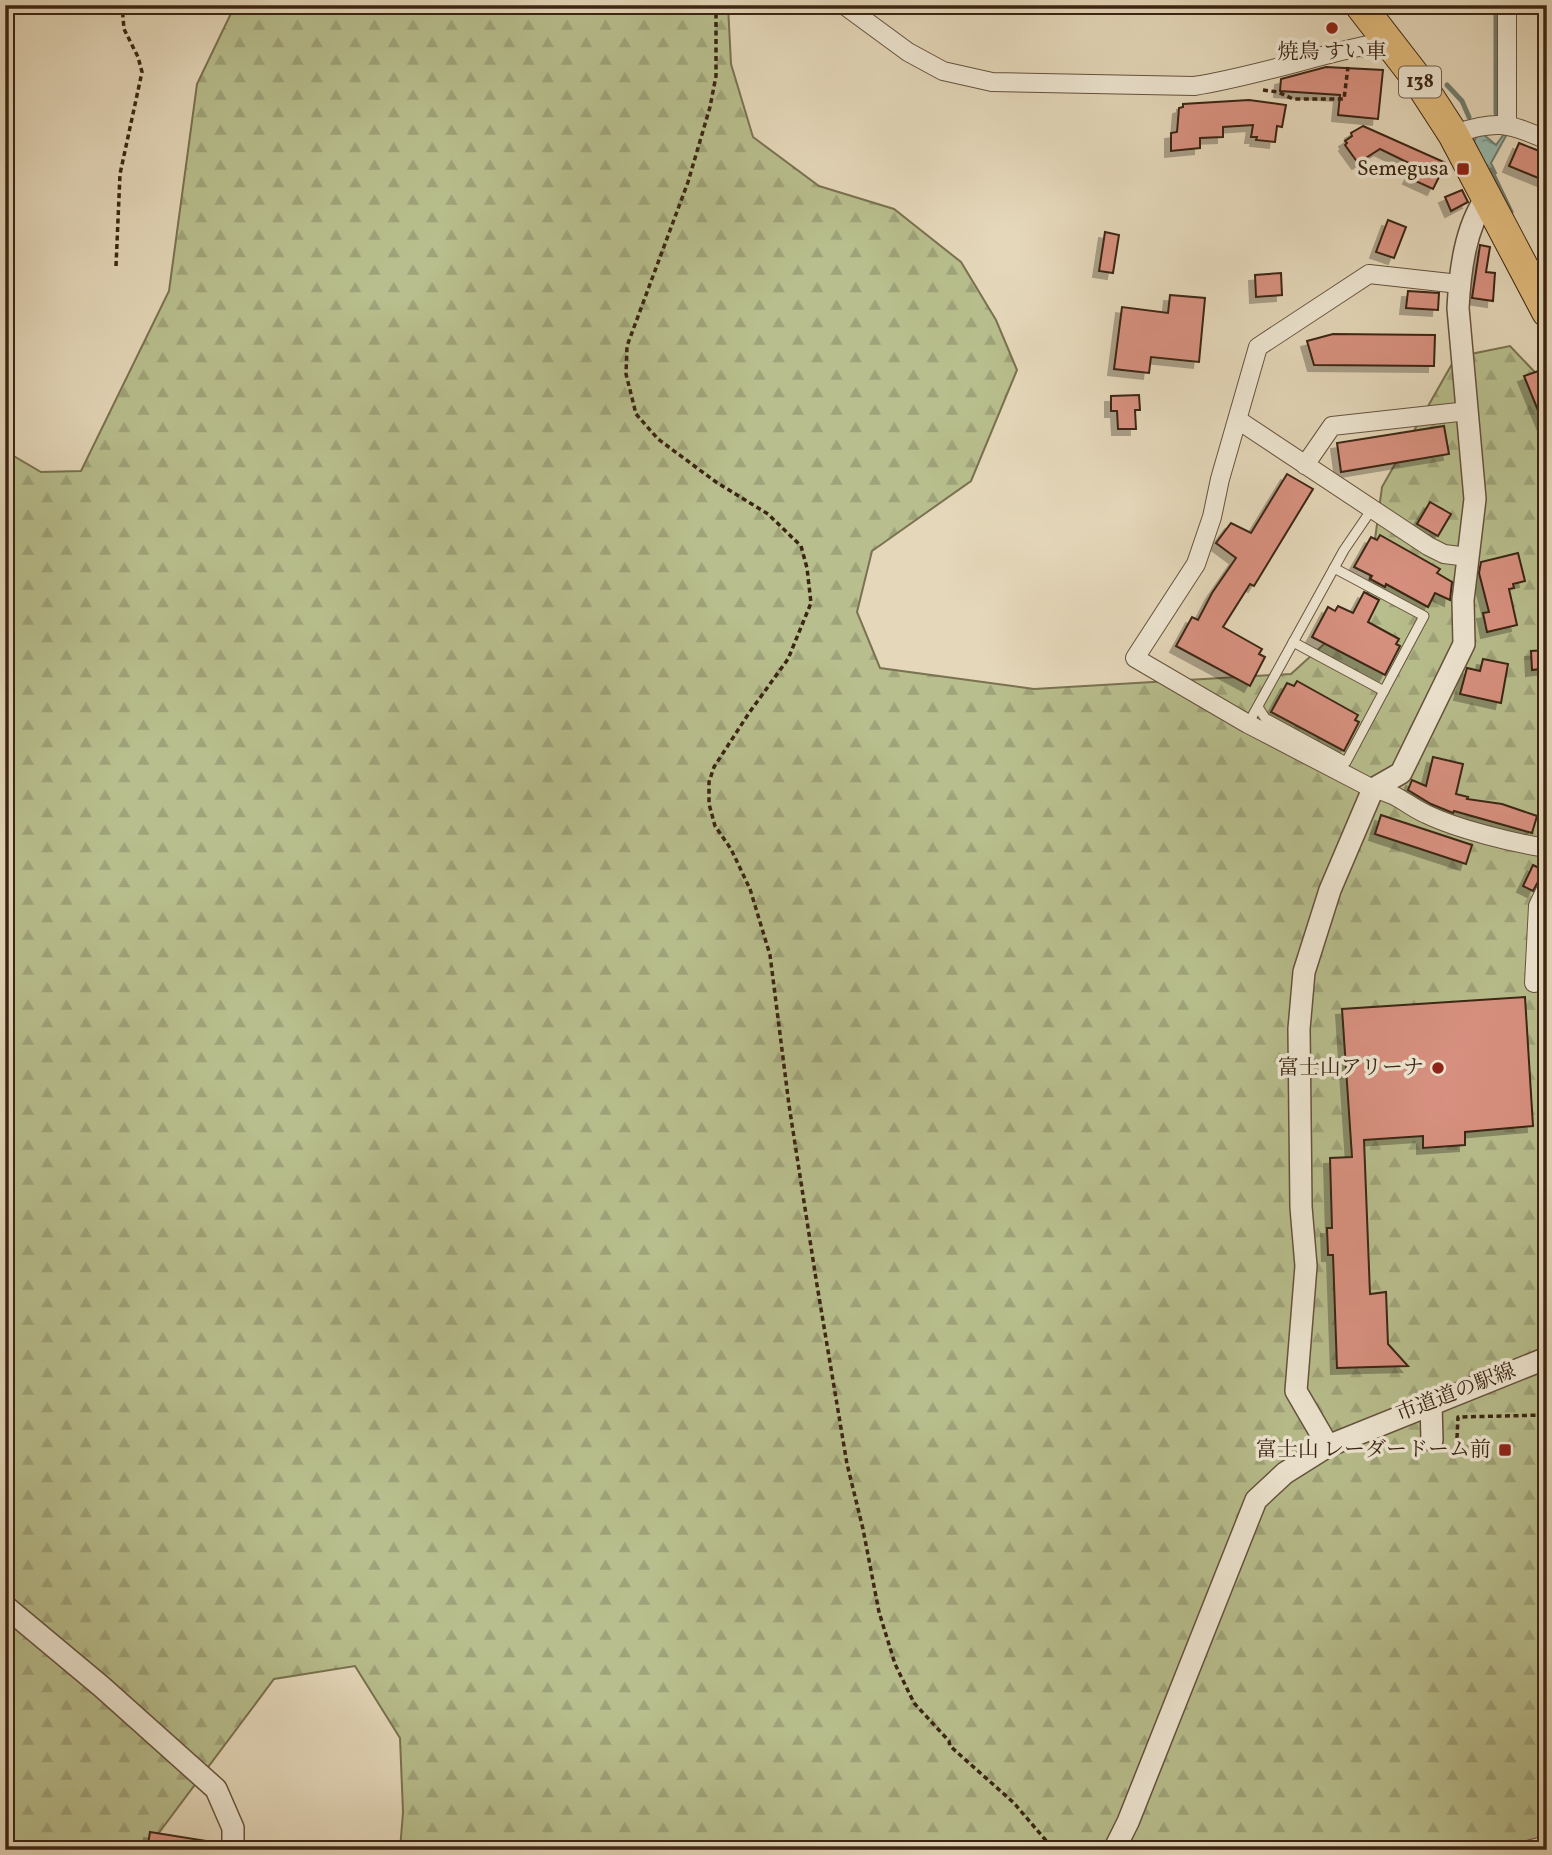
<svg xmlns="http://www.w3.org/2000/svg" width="1552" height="1855" font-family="Vollkorn,'Noto Serif JP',serif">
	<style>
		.forest { fill: url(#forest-firs); stroke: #7a7250; stroke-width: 2 }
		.water { fill: url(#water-ripples); stroke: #727e70; stroke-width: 2 }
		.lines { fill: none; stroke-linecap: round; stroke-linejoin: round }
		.stream { stroke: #727e70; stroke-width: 5 }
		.building { fill: #d89180; stroke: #3b2513; stroke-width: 2; filter: url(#shadow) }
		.service-casing { stroke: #66523d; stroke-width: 11 }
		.minor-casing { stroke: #66523d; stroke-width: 20 }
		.tertiary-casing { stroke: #66523d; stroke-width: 24 }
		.trunk-casing { stroke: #3b2513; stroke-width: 32 }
		.path { stroke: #3b2513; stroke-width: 3.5; stroke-dasharray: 5 3.5; stroke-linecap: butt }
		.service { stroke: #eee6d2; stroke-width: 9 }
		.minor { stroke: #eee6d2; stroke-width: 18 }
		.tertiary { stroke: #eee6d2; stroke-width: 21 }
		.trunk { stroke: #e2bc7d; stroke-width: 30 }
		.poi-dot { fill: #8f2418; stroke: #eee6d2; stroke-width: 2.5 }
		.labels { text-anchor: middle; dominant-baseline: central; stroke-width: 7; stroke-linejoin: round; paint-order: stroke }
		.shield { fill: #eee6d2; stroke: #715f4c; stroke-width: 2 }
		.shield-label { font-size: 19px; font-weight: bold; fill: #3b2513 }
		.poi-label { font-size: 21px; fill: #3b2513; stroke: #eee6d2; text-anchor: end }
		.street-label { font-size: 21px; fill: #3b2513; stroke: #eee6d2 }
	</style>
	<defs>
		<pattern id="forest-firs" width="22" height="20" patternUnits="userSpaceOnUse" patternTransform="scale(1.75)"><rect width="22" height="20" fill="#b8be8d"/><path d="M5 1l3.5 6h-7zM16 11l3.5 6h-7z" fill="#9fa379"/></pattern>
		<pattern id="water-ripples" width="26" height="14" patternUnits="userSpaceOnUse" patternTransform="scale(1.75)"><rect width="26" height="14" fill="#96baae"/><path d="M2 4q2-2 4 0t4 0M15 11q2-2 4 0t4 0" fill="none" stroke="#7c978c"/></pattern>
		<filter id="shadow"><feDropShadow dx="-6" dy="6" stdDeviation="0" flood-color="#0004"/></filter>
	</defs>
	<rect width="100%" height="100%" fill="#e5d8ba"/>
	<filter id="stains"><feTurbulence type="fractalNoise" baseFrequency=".00286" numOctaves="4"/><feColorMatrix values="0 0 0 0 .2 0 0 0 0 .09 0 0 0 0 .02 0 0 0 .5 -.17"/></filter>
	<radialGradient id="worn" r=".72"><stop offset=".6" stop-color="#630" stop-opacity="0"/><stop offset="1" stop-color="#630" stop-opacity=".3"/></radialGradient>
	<path class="forest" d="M235,5H728L731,64L753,137L819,186L894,209L961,262L996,320L1017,370L971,481L872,551L857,612L880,668L1034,689L1291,674L1366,606L1382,487L1456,357L1510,346L1547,385V1850H400L403,1812L400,1738L355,1666L274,1679L146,1850H5V451L41,472L81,471L169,291L197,84Z"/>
	<path class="water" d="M1483,134L1496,145L1504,134H1507L1491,163L1496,173L1489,176L1474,141L1477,136Z"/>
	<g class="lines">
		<g class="stream">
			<path d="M1362,55L1379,52"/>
			<path d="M1447,85L1462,101L1469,117"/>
			<path d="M1496,113V5"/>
			<path d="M1491,170L1511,212"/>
		</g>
	</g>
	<g class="building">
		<path d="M1326,67L1383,70L1378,119L1338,115L1340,95L1280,91L1281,79Z"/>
		<path d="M1249,100L1286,105L1282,127L1277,126L1275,142L1256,140L1257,137H1251L1253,125L1223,127V137L1200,138V148L1171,151V133L1177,132L1179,108L1183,107V104Z"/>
		<path d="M1363,126L1446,163L1433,189L1409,178L1415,166L1380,149L1358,163L1345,145L1347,143L1345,141L1352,136L1351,133Z"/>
		<path d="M1519,143L1547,154V170L1543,180L1509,166Z"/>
		<path d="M1462,190L1468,202L1451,211L1445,197Z"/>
		<path d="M1388,220L1406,227L1394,258L1376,252Z"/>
		<path d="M1105,232L1119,235L1113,273L1099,271Z"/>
		<path d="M1480,245L1490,247L1486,272L1495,273L1493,301L1472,298Z"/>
		<path d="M1281,273L1282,295L1256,297L1255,275Z"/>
		<path d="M1408,291L1439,293L1438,310L1406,308Z"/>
		<path d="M1170,295L1205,298L1199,362L1151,357L1149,373L1114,369L1122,307L1168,313Z"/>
		<path d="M1333,334L1435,335L1434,366L1314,365L1307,341Z"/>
		<path d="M1547,368V430H1546L1524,376Z"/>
		<path d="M1139,395L1140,410H1135L1136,429H1118L1117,411H1111V396Z"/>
		<path d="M1444,426L1449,454L1341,472L1337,443Z"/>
		<path d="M1287,474L1313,489L1254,586L1250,584L1223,627L1262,649L1259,654L1265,657L1250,686L1176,646L1192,617L1198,620L1212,593L1236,558L1216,543L1231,523L1251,533Z"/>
		<path d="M1430,502L1451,514L1438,536L1417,524Z"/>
		<path d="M1380,535L1440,569L1437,573L1452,582L1450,600L1435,593L1428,607L1386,584L1385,587L1370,579L1372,576L1354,567L1371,537L1377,540Z"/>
		<path d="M1518,553L1525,581L1513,584L1514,588L1509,589L1517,625L1487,632L1483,613L1489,612L1479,573L1481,562Z"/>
		<path d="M1364,592L1379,600L1368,622L1399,639L1396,644L1400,646L1385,675L1312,637L1328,607L1335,611L1338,606L1353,613Z"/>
		<path d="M1547,650V668L1532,670L1531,651Z"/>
		<path d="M1483,659L1508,664L1501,703L1460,694L1467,668L1480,671Z"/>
		<path d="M1297,681L1358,715L1355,720L1359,722L1344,751L1271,712L1287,683L1294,686Z"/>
		<path d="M1433,757L1463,764L1456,794L1468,797L1467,799L1502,804L1537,816L1532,833L1454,811L1453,813L1431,804L1408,790L1412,780L1426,786Z"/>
		<path d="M1381,815L1472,845L1466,864L1375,834Z"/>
		<path d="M1533,865L1547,872V876L1540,878L1533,891L1523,886Z"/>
		<path d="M1525,997L1533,1126L1465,1132V1145L1423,1148V1136L1364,1140L1370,1294L1386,1292L1388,1344L1408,1366L1337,1368L1333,1255H1328L1327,1228H1332L1330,1158L1352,1157L1342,1009Z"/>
		<path d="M150,1832L213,1842L212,1850H147Z"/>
	</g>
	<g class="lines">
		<defs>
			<g id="service">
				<path d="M1293,642L1384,691"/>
				<path d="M1258,707L1265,718L1346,762L1424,616L1334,568"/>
				<path d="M1248,724L1344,550L1372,509"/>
			</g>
			<g id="minor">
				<path d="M844,5L908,52L943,71L992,82L1194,86C1259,76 1322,53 1387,41"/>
				<path d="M1507,5V124"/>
				<path d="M1453,134C1497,121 1505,121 1547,140"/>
				<path d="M1459,284L1369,274L1258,347L1220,479L1212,517L1196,564L1135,658L1248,724L1373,789C1400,794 1404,804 1426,814C1457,829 1513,843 1547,848"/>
				<path d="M1238,420L1428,546L1444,554L1468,557"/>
				<path d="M1305,465L1332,426L1468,411"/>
				<path d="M1534,983L1538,906L1547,887"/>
				<path d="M1528,1850L1547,1845"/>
			</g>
			<g id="tertiary">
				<path d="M1431,1404L1432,1440"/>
				<path d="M1328,1446L1547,1358"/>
				<path d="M5,1606L102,1687L216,1789L233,1828V1850"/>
				<path d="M1114,1850L1128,1822L1256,1500L1285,1473L1328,1446L1296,1391L1306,1266L1301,1207L1299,1029L1304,972L1330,890L1373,789L1401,773L1464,644L1463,600L1475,499L1458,308C1460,271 1465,228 1486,198"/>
			</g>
			<path id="trunk" d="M1360,5L1418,80L1453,134L1547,312"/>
		</defs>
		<use href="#service" class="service-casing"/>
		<use href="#minor" class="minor-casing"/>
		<use href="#tertiary" class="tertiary-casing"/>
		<use href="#trunk" class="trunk-casing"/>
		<g class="path">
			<path d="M716,5V76L710,107L688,182L627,346L626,374L636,414L658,439L716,482L768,514L801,546L807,568L811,603L788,659L749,713L714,767L709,782V804L715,826L731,849L750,889L770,955L789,1105L816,1279L847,1464L863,1529L879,1612L895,1664L914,1703L949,1741L950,1746L1014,1803L1054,1850"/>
			<path d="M1263,90L1278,92L1293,99H1344L1348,67"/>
			<path d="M116,266L120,174L142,72L138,57L124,29L122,5"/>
			<path d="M1457,1438L1458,1417L1547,1415"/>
		</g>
		<use href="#service" class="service"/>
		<use href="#minor" class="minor"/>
		<use href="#tertiary" class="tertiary"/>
		<use href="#trunk" class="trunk"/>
	</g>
	<g class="poi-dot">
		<circle cx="1332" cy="28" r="7"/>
		<rect x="1456" y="162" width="14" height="14" rx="3.5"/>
		<circle cx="1438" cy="1068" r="7"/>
		<rect x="1498" y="1443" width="14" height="14" rx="3.5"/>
	</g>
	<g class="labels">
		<rect class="shield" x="1399" y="66.5" width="42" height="31" rx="5"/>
		<g class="shield-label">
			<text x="1420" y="82">138</text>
		</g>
		<g class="poi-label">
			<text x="1332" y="52" text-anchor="middle">焼鳥 すい車</text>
			<text x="1449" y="169">Semegusa</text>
			<text x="1424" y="1068">富士山アリーナ</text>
			<text x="1491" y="1450">富士山 レーダードーム前</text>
		</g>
		<g class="street-label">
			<text transform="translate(1456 1393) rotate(-21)">市道道の駅線</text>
		</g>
	</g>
	<rect width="1552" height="1855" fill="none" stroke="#e5d8ba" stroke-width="28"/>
	<rect x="7" y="7" width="1538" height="1841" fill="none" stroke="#3b2513" stroke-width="3.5"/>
	<rect x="14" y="14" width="1524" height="1827" fill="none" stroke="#3b2513" stroke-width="2"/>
	<rect width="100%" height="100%" filter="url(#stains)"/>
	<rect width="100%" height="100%" fill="url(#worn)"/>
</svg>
